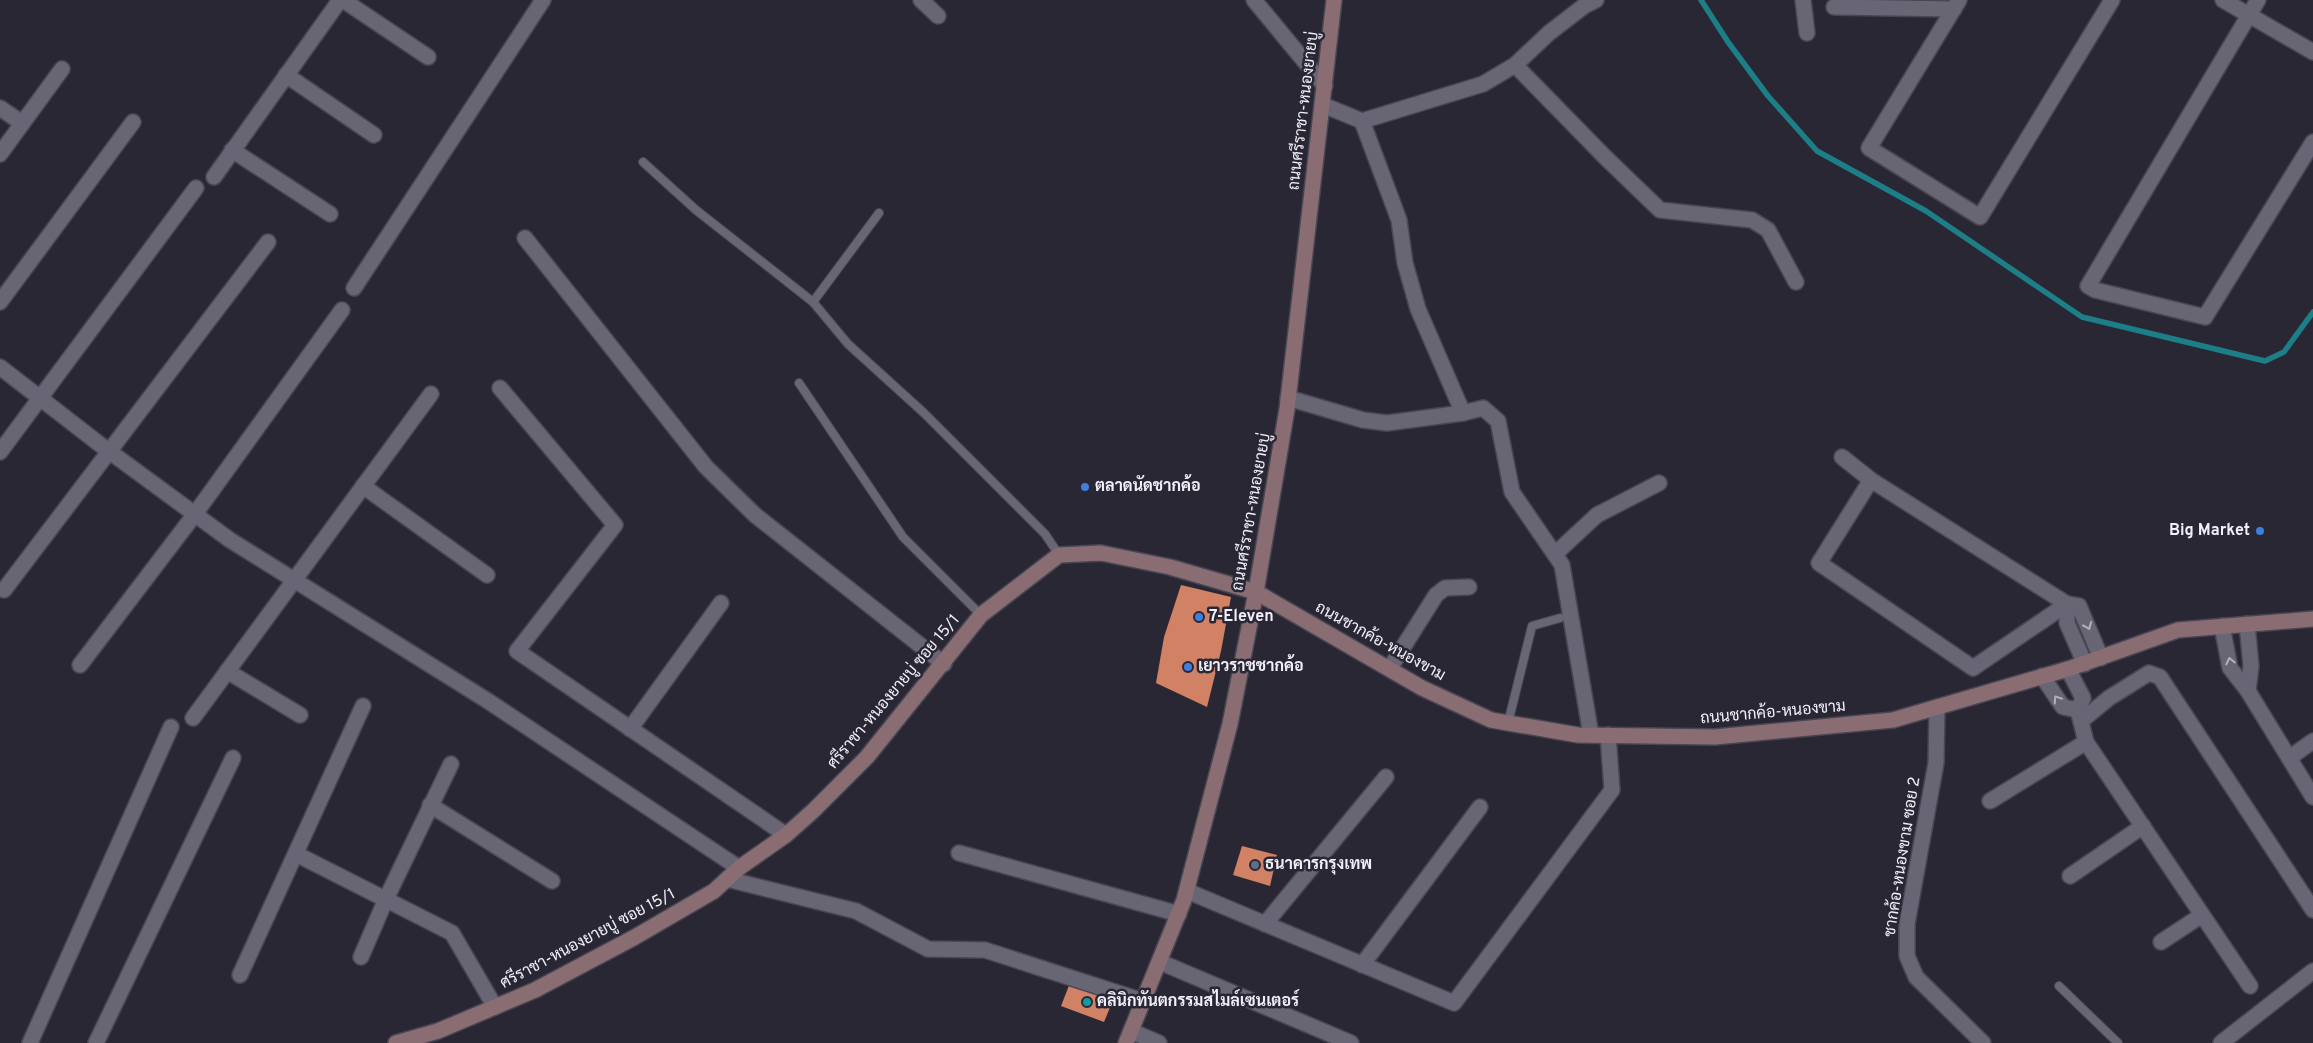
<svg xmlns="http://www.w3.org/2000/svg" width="2313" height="1043" font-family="Overpass,Sarabun,sans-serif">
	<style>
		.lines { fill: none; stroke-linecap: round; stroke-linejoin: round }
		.stream { stroke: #1c7f87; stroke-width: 5.5 }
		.building { fill: #d18164 }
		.lane-casing { stroke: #484651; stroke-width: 10 }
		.street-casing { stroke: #484651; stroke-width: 18 }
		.secondary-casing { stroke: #484651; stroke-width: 18 }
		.lane { stroke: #686574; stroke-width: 8 }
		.street { stroke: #686574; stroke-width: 15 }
		.secondary { stroke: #8a6d73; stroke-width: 15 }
		.oneway { stroke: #b3b1bd }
		.shop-dot { fill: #3f7fe0; stroke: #2a2735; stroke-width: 2 }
		.service-dot { fill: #5c6f8a; stroke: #2a2735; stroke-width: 2 }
		.culture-dot { fill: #0f9aa8; stroke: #2a2735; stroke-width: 2 }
		.labels { text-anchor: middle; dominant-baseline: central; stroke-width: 5; stroke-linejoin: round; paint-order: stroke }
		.street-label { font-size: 16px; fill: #f1eff9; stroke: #2a2735 }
		.poi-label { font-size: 16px; font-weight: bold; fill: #f1eff9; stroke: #2a2735; text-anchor: start }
	</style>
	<rect width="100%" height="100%" fill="#2a2735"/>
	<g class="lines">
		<path class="stream" d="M1701,0L1728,42L1768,96L1817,151L1926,211L2082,317L2265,361L2284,352L2313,312"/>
	</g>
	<g class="building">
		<path d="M1181,585L1231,597L1221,651L1207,707L1156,683L1164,637Z"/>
		<path d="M1242,846L1277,855L1270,886L1233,875Z"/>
		<path d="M1070,983L1114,998L1104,1022L1061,1006Z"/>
	</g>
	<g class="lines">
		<defs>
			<g id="lane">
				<path d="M643,162L696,210L813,302L848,344L924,413L1045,534L1059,555"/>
				<path d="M813,302L879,213"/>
				<path d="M799,383L903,537L981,615"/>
				<path d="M1508,723L1532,626L1560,618"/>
				<path d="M2059,986L2118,1043"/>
			</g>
			<g id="street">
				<path d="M343,0L428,57"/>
				<path d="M921,0L938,16"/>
				<path d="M1254,0L1325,86"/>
				<path d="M1803,0L1807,33"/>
				<path d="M1959,0L1869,148L1980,217L2112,0"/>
				<path d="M2223,0L2313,52"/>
				<path d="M2258,0L2088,286L2095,290L2205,317L2313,142"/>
				<path d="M1834,7L1954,9"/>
				<path d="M1515,65L1606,158L1660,210L1752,220L1768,230L1796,282"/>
				<path d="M286,75L374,135"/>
				<path d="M1323,105L1362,121L1399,220L1405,263L1418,309L1463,413"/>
				<path d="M0,108L22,123"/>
				<path d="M1362,121L1483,84L1515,65L1549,33L1584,6L1596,0"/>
				<path d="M232,150L330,214"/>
				<path d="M0,154L62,69"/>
				<path d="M214,177L340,0"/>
				<path d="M525,238L706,467L755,515L944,664"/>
				<path d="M354,288L543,0"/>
				<path d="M0,302L133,122"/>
				<path d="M0,367L102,446L230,540L488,701L739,868"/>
				<path d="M500,388L615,525L517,651L786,835"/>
				<path d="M1288,398L1363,420L1387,423L1463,413L1483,408L1498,421L1512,492L1562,565L1591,735"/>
				<path d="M0,452L196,188"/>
				<path d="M1842,457L1871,480L2067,604L1973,668L1819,563L1871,480"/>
				<path d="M363,486L487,575"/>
				<path d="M1555,554L1597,515L1659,483"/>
				<path d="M4,590L268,242"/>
				<path d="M2247,624L2251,666L2248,691"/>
				<path d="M2222,626L2230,668L2248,691L2313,797"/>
				<path d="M2085,664L2067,623V604L2079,606L2101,658"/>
				<path d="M80,665L195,514L342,310"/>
				<path d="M1390,668L1436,595L1445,588L1469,587"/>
				<path d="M2068,669L2083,698L2078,710L2086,742L2250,986"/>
				<path d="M227,671L300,715"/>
				<path d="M2042,676L2063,707L2078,710"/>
				<path d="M1937,707L1936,763L1907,924V956L1916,977L1983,1043"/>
				<path d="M193,718L431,394"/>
				<path d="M2081,721L2109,698L2149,673L2160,677L2313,910"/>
				<path d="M630,729L721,603"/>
				<path d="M2289,758L2313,741"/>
				<path d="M1990,801L2086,742"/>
				<path d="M430,805L552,881"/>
				<path d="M959,853L1179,914"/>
				<path d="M296,854L452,933L495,1007"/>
				<path d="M2070,876L2143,826"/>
				<path d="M727,879L856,911L928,949L985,950L1143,1001"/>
				<path d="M1187,891L1454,1003L1612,790L1608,735"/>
				<path d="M1265,924L1386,777"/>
				<path d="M2161,942L2202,915"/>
				<path d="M361,957L386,899L451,764"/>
				<path d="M1160,962L1351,1043"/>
				<path d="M1362,965L1480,807"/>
				<path d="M240,975L363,706"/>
				<path d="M1131,1031L1159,1043"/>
				<path d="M30,1043L171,727"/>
				<path d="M96,1043L233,758"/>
				<path d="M2221,1043L2313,971"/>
			</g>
			<g id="secondary">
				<path d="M396,1043L438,1031L535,990L635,937L714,891L739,868L786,835L813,811L867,757L981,615L1059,555L1101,553L1170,567L1256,592L1422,688L1491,720L1578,735L1715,737L1893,720L2068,669L2178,630L2313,619"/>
				<path d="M1126,1043L1184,900L1230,724L1256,592L1287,409L1334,0"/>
			</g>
		</defs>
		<use href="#lane" class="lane-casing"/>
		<use href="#street" class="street-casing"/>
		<use href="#secondary" class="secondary-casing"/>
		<use href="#lane" class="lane"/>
		<use href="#street" class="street"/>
		<use href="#secondary" class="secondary"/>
	</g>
	<defs><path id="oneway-chevron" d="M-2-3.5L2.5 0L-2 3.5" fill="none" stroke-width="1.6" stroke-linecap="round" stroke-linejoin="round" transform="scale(1.25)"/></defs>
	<g class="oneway">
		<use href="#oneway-chevron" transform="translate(2088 626) rotate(67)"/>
		<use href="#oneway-chevron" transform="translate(2230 661) rotate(-103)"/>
		<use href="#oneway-chevron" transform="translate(2057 699) rotate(-123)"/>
	</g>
	<g class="shop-dot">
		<circle cx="1085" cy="487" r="5"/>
		<circle cx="2260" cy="531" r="5"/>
		<circle cx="1199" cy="617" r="5"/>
		<circle cx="1188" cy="667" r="5"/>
	</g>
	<circle class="service-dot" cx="1255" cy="865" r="5"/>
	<circle class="culture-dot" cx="1087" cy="1002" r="5"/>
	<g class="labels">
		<g class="street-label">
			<text transform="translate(1304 111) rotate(-83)">ถนนศรีราชา-หนองยายบู่</text>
			<text transform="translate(1252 512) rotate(-80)">ถนนศรีราชา-หนองยายบู่</text>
			<text transform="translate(1380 642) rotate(29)">ถนนชากค้อ-หนองขาม</text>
			<text transform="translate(894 692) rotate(-50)">ศรีราชา-หนองยายบู่ ซอย 15/1</text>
			<text transform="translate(1773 713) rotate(-5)">ถนนชากค้อ-หนองขาม</text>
			<text transform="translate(1903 857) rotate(-81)">ชากค้อ-หนองขาม ซอย 2</text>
			<text transform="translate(588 939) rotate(-28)">ศรีราชา-หนองยายบู่ ซอย 15/1</text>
		</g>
		<g class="poi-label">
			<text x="1095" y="487">ตลาดนัดชากค้อ</text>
			<text x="2250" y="531" text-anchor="end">Big Market</text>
			<text x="1209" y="617">7-Eleven</text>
			<text x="1198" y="667">เยาวราชชากค้อ</text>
			<text x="1265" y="865">ธนาคารกรุงเทพ</text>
			<text x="1097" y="1002">คลินิกทันตกรรมสไมล์เซนเตอร์</text>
		</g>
	</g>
</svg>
